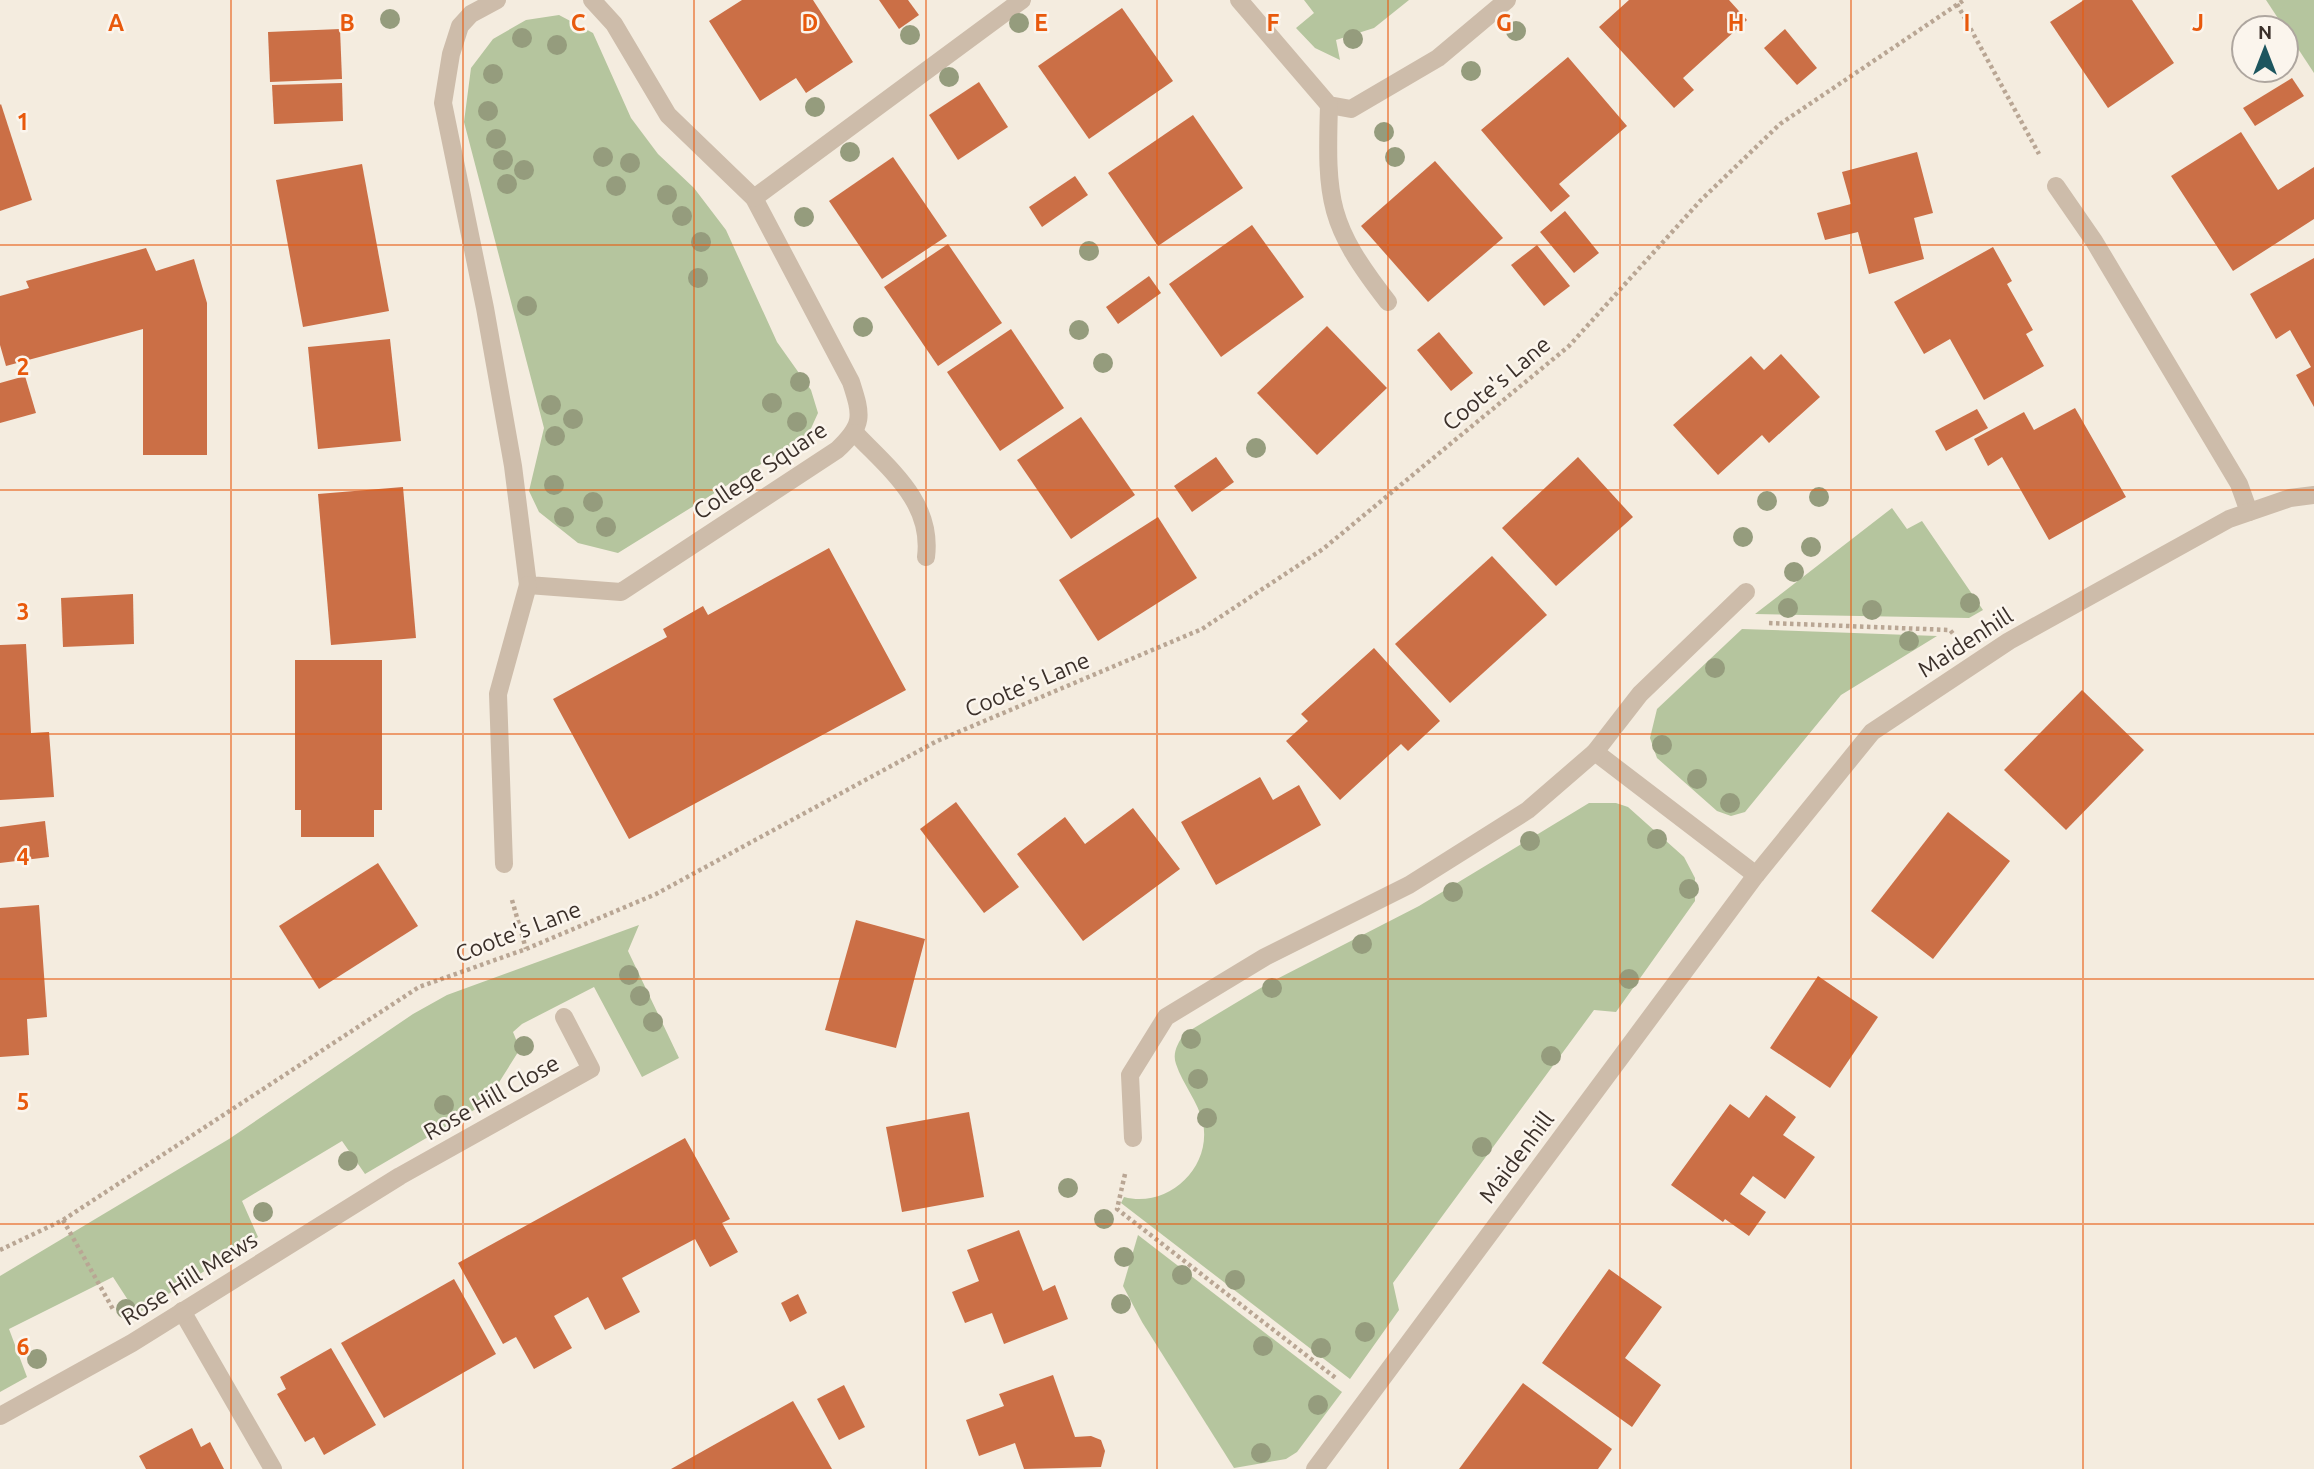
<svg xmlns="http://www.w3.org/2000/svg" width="2314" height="1469" font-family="Ubuntu,sans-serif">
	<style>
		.green { fill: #b5c59e }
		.building { fill: #cb6f46 }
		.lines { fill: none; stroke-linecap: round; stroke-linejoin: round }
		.path { stroke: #b9a694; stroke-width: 4.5; stroke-dasharray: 3.5 3.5; stroke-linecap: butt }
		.street { stroke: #cdbcaa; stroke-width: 18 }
		.tree { fill: #959c7d }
		.grid { fill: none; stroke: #e8590c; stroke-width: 2; stroke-opacity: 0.55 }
		.labels { text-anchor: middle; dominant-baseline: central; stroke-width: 5; stroke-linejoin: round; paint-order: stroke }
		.street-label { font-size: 23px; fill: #3b302a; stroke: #fbf5ed }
		.grid-label { font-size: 23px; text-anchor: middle; font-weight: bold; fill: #e8590c; stroke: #fbf5ed; stroke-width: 5; stroke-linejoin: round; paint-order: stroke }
	</style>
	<rect width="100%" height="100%" fill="#f4ecdf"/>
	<g class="green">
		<path d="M1304,0H1409L1374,28L1336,40L1340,60L1315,48L1296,28L1314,13Z"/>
		<path d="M2266,0H2314V73Z"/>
		<path d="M559,15L593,33L631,118L658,154L694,188L726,230L777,342L811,390L818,413L808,435L618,553L578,543L539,512L529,491L544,428L464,122L471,68L493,39L526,20Z"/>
		<path d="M1892,508L1907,529L1922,521L1983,610L1969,618L1755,614Z"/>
		<path d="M1742,629L1937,636L1841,695L1745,812L1731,816L1717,811L1657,758L1650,738L1657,709Z"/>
		<path d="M1589,803H1616L1628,807L1684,857L1695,878V901L1616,1012L1594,1010L1393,1283L1399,1310L1350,1379L1121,1203L1124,1197C1167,1209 1212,1168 1203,1123C1198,1101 1183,1085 1176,1064C1172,1053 1178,1043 1184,1034L1269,983L1419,906Z"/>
		<path d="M639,925L628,951L679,1058L642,1077L594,987L522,1024L513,1032L520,1049L498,1084V1096L365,1174L342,1141L242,1201L258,1237L137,1314L113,1277L9,1329L27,1377L0,1392V1276L229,1139L413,1014L447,995Z"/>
		<path d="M1138,1235L1342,1392L1297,1452L1286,1459L1234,1468L1142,1322L1123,1286Z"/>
	</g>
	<g class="building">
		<path d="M742,0H813L853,62L806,93L796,78L760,101L709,21Z"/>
		<path d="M879,0H908L919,15L899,29Z"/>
		<path d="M1629,0H1729L1747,20L1683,78L1694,90L1674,108L1599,27Z"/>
		<path d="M2084,0H2132L2174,63L2108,108L2050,22Z"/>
		<path d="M1122,8L1173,81L1089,139L1038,66Z"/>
		<path d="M340,29L342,79L270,82L268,32Z"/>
		<path d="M1785,29L1817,68L1797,85L1764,48Z"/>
		<path d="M1568,57L1627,126L1559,184L1570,196L1551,212L1481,130Z"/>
		<path d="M2292,78L2304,96L2255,126L2243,108Z"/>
		<path d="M979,82L1008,127L958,160L929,115Z"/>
		<path d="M342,83L343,121L274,124L272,85Z"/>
		<path d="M1,104L32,200L0,211V105Z"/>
		<path d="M1193,115L1243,188L1158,246L1108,173Z"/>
		<path d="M2241,132L2278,190L2314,167V219L2233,271L2171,176Z"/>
		<path d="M1917,152L1933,213L1914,218L1924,259L1869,274L1858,232L1825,240L1817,213L1851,204L1842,172Z"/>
		<path d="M893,157L947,236L882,279L829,201Z"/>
		<path d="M1435,161L1503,238L1428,302L1361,226Z"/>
		<path d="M362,164L389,311L303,327L276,180Z"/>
		<path d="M1075,176L1088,195L1042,227L1029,207Z"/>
		<path d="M1565,211L1599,253L1574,273L1540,232Z"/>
		<path d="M1252,225L1304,297L1221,357L1169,284Z"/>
		<path d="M948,244L1002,323L938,366L884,287Z"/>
		<path d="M1537,245L1570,286L1544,306L1511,265Z"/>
		<path d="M1993,247L2012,281L2007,284L2033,330L2026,334L2044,366L1984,400L1950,339L1924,354L1894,302Z"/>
		<path d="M146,248L156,271L194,259L207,303V455H143V329L6,366L0,345V296L29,288L26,281Z"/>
		<path d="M2314,258V407L2296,375L2311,367L2290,330L2276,339L2250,294Z"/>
		<path d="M1149,276L1161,293L1118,324L1106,307Z"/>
		<path d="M1327,326L1387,388L1317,455L1257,393Z"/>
		<path d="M1011,329L1064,408L1000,451L947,372Z"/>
		<path d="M1439,332L1473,373L1451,391L1417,350Z"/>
		<path d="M390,339L401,441L318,449L308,347Z"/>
		<path d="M1781,354L1820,397L1769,443L1762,435L1718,475L1673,425L1751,356L1764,370Z"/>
		<path d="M25,376L36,413L0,423V383Z"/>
		<path d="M2075,408L2126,497L2049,540L2002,457L1988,466L1974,439L2024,412L2034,430Z"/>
		<path d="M1977,409L1988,428L1946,451L1935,431Z"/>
		<path d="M1081,417L1135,495L1071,539L1017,460Z"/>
		<path d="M1216,457L1234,482L1192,512L1174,486Z"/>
		<path d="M1578,457L1633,517L1556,586L1502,528Z"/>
		<path d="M403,487L416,638L331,645L318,494Z"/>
		<path d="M1158,517L1197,578L1098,641L1059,580Z"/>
		<path d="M829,548L906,690L629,839L553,699L667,637L663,629L703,606L708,615Z"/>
		<path d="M1492,556L1547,615L1450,703L1395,644Z"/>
		<path d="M133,594L134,644L63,647L61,598Z"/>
		<path d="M26,644L31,733L49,732L54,797L0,800V645Z"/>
		<path d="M1374,648L1440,721L1408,751L1401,744L1340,800L1286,741L1308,721L1301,714Z"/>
		<path d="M295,660H382V810H374V837H301V810H295Z"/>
		<path d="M2082,690L2144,750L2066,830L2004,770Z"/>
		<path d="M1260,777L1273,800L1299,785L1321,825L1216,885L1181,822Z"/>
		<path d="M956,802L1019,887L984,913L920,829Z"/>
		<path d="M1133,808L1180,869L1083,941L1017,854L1065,817L1085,844Z"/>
		<path d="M1948,812L2010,861L1933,959L1871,911Z"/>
		<path d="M45,821L49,857L0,863V827Z"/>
		<path d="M378,863L418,926L319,989L279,926Z"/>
		<path d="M39,905L47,1017L27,1019L29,1055L0,1057V908Z"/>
		<path d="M856,920L925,939L896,1048L825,1030Z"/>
		<path d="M1818,976L1878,1017L1830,1088L1770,1048Z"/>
		<path d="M1766,1095L1796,1117L1783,1135L1815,1157L1785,1199L1753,1176L1740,1194L1766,1212L1749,1236L1725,1219L1723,1222L1671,1185L1730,1104L1749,1118Z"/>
		<path d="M969,1112L984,1197L902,1212L886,1127Z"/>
		<path d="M685,1138L730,1219L722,1223L738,1252L710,1267L695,1239L622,1278L640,1312L605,1330L588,1297L554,1316L572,1348L534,1369L516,1337L503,1344L458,1263Z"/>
		<path d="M1019,1230L1043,1291L1055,1285L1068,1319L1004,1344L992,1313L965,1323L952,1292L979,1281L967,1250Z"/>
		<path d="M1609,1269L1662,1307L1625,1358L1661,1385L1632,1427L1542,1363Z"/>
		<path d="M454,1279L496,1354L384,1418L341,1343Z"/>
		<path d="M798,1294L807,1313L790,1322L781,1303Z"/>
		<path d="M331,1348L376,1425L324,1455L314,1437L305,1442L277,1394L286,1389L280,1377Z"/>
		<path d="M1053,1375L1075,1437L1091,1436L1101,1440L1105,1451L1101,1467L1024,1469L1015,1443L979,1456L966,1420L1004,1406L999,1394Z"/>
		<path d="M1523,1383L1612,1449L1598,1469H1459Z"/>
		<path d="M844,1385L865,1427L839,1440L817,1399Z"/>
		<path d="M793,1401L832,1469H671L728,1437Z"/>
		<path d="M192,1428L201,1447L210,1442L224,1469H146L139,1456Z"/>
	</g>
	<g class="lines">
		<g class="path">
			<path d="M1957,4L2039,154"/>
			<path d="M1769,623L1950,630L1954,635"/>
			<path d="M512,900L526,949"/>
			<path d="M1125,1174L1117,1209L1337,1379"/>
			<path d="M63,1220L114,1311"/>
			<path d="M0,1250L63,1220L419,987L526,949L656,894L937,741L1202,629L1323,549L1569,346L1701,200L1780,124L1964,0"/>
		</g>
		<g class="street">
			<path d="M497,0L471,14L460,26L451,54L443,103L485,308L513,466L528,585L621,592L837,450C864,425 862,416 851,382L754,198L668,115L614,24L592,0"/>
			<path d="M1239,0L1329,105L1351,109L1438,58L1507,0"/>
			<path d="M1329,105C1326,201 1328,225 1388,302"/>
			<path d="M2056,186L2094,241L2239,484L2249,512"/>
			<path d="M754,198L1022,0"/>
			<path d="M855,433C889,469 933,502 926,557"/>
			<path d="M1595,752L1756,875"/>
			<path d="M504,864L498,694L528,585"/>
			<path d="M1133,1138L1130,1075L1166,1017L1265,957L1409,885L1528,810L1595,752L1640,694L1746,592"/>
			<path d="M182,1311L273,1469"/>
			<path d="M0,1416L132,1343L400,1176L591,1069L564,1017"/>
			<path d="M1315,1469L1756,875L1872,732L2009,641L2229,519L2290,498L2314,495"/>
		</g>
	</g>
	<g class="tree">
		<circle cx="390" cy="19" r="10"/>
		<circle cx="1019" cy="23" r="10"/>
		<circle cx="1516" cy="31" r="10"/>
		<circle cx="910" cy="35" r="10"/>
		<circle cx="522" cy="38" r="10"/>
		<circle cx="1353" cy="39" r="10"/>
		<circle cx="557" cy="45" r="10"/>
		<circle cx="1471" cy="71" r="10"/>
		<circle cx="493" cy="74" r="10"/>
		<circle cx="949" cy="77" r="10"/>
		<circle cx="815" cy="107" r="10"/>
		<circle cx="488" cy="111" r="10"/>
		<circle cx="1384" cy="132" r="10"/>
		<circle cx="496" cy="139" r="10"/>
		<circle cx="850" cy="152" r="10"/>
		<circle cx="603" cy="157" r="10"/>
		<circle cx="1395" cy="157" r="10"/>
		<circle cx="503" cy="160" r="10"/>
		<circle cx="630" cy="163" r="10"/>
		<circle cx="524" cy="170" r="10"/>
		<circle cx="507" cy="184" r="10"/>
		<circle cx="616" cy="186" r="10"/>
		<circle cx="667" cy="195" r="10"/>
		<circle cx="682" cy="216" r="10"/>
		<circle cx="804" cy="217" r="10"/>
		<circle cx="701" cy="242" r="10"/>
		<circle cx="1089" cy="251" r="10"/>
		<circle cx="698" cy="278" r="10"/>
		<circle cx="527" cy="306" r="10"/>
		<circle cx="863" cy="327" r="10"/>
		<circle cx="1079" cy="330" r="10"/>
		<circle cx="1103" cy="363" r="10"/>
		<circle cx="800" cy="382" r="10"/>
		<circle cx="772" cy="403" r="10"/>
		<circle cx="551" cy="405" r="10"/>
		<circle cx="573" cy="419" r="10"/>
		<circle cx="797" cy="422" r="10"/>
		<circle cx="555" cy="436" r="10"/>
		<circle cx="1256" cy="448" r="10"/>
		<circle cx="554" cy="485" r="10"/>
		<circle cx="1819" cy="497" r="10"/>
		<circle cx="1767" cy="501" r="10"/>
		<circle cx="593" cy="502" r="10"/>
		<circle cx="564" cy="517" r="10"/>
		<circle cx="606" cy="527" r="10"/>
		<circle cx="1743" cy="537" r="10"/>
		<circle cx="1811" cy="547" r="10"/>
		<circle cx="1794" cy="572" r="10"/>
		<circle cx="1970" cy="603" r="10"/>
		<circle cx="1788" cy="608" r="10"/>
		<circle cx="1872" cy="610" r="10"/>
		<circle cx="1909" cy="641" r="10"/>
		<circle cx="1715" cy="668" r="10"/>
		<circle cx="1662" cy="745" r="10"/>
		<circle cx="1697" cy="779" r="10"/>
		<circle cx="1730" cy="803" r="10"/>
		<circle cx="1657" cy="839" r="10"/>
		<circle cx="1530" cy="841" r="10"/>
		<circle cx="1689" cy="889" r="10"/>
		<circle cx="1453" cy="892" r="10"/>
		<circle cx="1362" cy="944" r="10"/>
		<circle cx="629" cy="975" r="10"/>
		<circle cx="1629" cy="979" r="10"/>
		<circle cx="1272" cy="988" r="10"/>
		<circle cx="640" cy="996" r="10"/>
		<circle cx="653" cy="1022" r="10"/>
		<circle cx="1191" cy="1039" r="10"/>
		<circle cx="524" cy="1046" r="10"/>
		<circle cx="1551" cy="1056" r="10"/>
		<circle cx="1198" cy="1079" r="10"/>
		<circle cx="444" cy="1105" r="10"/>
		<circle cx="1207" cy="1118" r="10"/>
		<circle cx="1482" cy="1147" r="10"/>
		<circle cx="348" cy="1161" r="10"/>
		<circle cx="1068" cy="1188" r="10"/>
		<circle cx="263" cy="1212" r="10"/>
		<circle cx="1104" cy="1219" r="10"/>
		<circle cx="1124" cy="1257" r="10"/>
		<circle cx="1182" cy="1275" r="10"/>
		<circle cx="1235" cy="1280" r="10"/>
		<circle cx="1121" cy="1304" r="10"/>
		<circle cx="126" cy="1309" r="10"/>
		<circle cx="1365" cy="1332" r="10"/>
		<circle cx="1263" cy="1346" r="10"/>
		<circle cx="1321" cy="1348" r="10"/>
		<circle cx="37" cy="1359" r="10"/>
		<circle cx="1318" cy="1405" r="10"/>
		<circle cx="1261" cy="1453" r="10"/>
	</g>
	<path class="grid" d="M231,0V1469M463,0V1469M694,0V1469M926,0V1469M1157,0V1469M1388,0V1469M1620,0V1469M1851,0V1469M2083,0V1469M0,245H2314M0,490H2314M0,734H2314M0,979H2314M0,1224H2314"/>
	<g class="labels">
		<g class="street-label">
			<text transform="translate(1496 383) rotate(-40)">Coote's Lane</text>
			<text transform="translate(760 470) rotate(-34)">College Square</text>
			<text transform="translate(1965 642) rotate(-33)">Maidenhill</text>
			<text transform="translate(1027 684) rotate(-23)">Coote's Lane</text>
			<text transform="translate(518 931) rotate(-21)">Coote's Lane</text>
			<text transform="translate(491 1097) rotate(-29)">Rose Hill Close</text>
			<text transform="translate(1516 1157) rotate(-53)">Maidenhill</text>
			<text transform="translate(189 1278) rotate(-32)">Rose Hill Mews</text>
		</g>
	</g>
	<g class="grid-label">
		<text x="116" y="31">A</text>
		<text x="347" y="31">B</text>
		<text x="578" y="31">C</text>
		<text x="810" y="31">D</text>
		<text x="1041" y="31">E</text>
		<text x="1273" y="31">F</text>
		<text x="1504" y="31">G</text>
		<text x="1736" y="31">H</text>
		<text x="1967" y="31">I</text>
		<text x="2198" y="31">J</text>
		<text x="23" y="130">1</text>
		<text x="23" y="375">2</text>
		<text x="23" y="620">3</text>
		<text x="23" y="865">4</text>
		<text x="23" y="1110">5</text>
		<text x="23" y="1355">6</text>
	</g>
	<g transform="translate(2265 49)"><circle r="33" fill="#fbf5ed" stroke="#aea69f" stroke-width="2"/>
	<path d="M0-5L12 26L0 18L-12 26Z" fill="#1d565f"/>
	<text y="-10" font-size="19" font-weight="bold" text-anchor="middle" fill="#3b302a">N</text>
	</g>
</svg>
